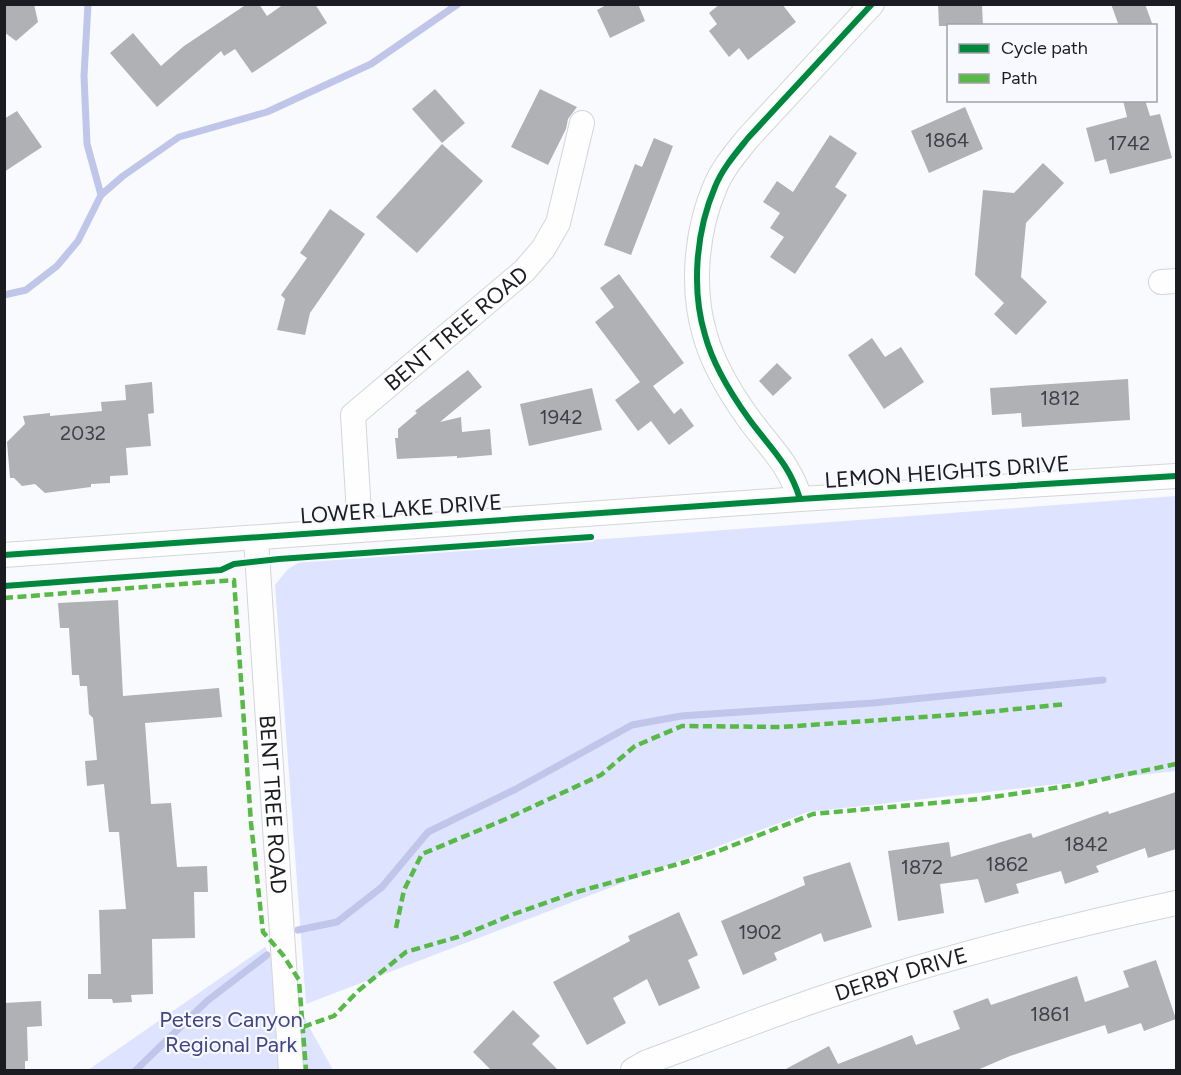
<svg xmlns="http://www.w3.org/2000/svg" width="1181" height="1075" font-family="Figtree,sans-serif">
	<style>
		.green { fill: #dee3ff }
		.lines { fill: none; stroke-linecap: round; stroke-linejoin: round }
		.stream { stroke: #c0c6e9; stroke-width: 7 }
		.building { fill: #b0b1b5 }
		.street-casing { stroke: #d4d5d9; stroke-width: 26 }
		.street { stroke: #fefeff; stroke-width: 24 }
		.quiet { stroke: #58b947; stroke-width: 4.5; stroke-dasharray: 9 4.5; stroke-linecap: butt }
		.cycleway-casing { stroke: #f8f9ff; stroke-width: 10 }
		.cycleway { stroke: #00873e; stroke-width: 6 }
		.labels { text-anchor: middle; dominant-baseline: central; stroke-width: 4.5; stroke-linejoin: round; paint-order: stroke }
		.number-label { font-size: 20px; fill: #404146 }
		.street-label { font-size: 22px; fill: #1b1c21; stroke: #f8f9ff }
		.park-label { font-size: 22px; fill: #404583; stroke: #f8f9ff }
	</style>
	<rect width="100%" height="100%" fill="#f9fafe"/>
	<g class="green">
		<path d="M1176,496V771L808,812L306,1004L275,585L288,569L300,562Z"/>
		<path d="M265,947L333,1070H88Z"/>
	</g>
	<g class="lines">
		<g class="stream">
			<path d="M88,4L84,76L87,144L101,195"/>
			<path d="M4,295L26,290L57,266L78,241L101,195L123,176L179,137L267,112L371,64L458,4"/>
			<path d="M298,930L337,922L382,887L428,832L516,789L632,725L681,716L873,703L1103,680"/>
			<path d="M136,1070L207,1001L267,955"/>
		</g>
	</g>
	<g class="building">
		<path d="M4,4H34L38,22L16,41L4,32Z"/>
		<path d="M247,4H259L267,16L284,4H315L327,23L252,73L235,49L224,56L221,51L157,107L110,53L133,33L161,66L184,46Z"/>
		<path d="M608,4H638L645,21L610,38L597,10Z"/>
		<path d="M720,4H782L796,22L748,60L739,48L729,57L709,31L717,24L709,13Z"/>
		<path d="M938,4L982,5L983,26H939Z"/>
		<path d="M1111,4H1145L1153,26H1119Z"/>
		<path d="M435,89L465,123L442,143L412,109Z"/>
		<path d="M540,89L577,107L568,119L566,129L548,165L511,147Z"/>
		<path d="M1123,100H1145L1150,116L1160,114L1172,158L1110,174L1106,159L1095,162L1086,128L1127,117Z"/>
		<path d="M965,107L983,149L929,173L911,131Z"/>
		<path d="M17,111L42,147L4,172V119Z"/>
		<path d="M830,135L857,153L835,187L847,195L795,274L770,257L784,237L770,228L780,213L763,202L777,181L793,192Z"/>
		<path d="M654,138L673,146L631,255L604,245L635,164L642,167Z"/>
		<path d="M442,144L483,181L417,253L376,217Z"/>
		<path d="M1043,163L1064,183L1026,223L1021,277L1047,302L1016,335L994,314L1004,303L975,275L983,190L1014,193Z"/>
		<path d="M330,209L365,234L310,313L305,335L277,330L285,299L281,295L307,258L300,253Z"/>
		<path d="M619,274L684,363L653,386L674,414L681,408L694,426L669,445L651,421L638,431L615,400L640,382L595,322L614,307L600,288Z"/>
		<path d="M872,338L885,357L901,347L924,382L884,409L848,355Z"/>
		<path d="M777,363L792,378L773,396L759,381Z"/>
		<path d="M468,370L482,387L440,422L461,417L462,432L490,429L492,455L457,458V456L397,459L395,438H398V429L417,413L415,411Z"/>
		<path d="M1128,379L1130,420L1022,427L1021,413L992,415L990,388Z"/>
		<path d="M152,382L154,413L148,414L151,446L126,448L128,475L110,476V483L91,484V487L45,493L35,484L22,486L14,478H10L7,442L25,424L23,416L50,413V416L102,411L101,402L126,400L125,385Z"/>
		<path d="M592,388L602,430L529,446L520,404Z"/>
		<path d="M118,600L123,696L219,688L222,717L145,723L151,804L171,803L177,867L207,866L208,892H194L195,938L152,939L153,994L131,995L132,1002L113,1003L112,999H88V974H101L99,910L126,909L119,832H109L104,784L87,786L85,761L97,760L93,718L89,714L87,686H80L79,675H72L69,628H60L58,603Z"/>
		<path d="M1176,792V849L1148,858L1145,848L1096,866L1099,872L1065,884L1061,871L1016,884L1019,893L985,903L978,879L940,884L944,913L898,921L888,851L949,842L951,857L1031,833L1033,838L1108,811L1109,814Z"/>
		<path d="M850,862L872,927L824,942L821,933L774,953L777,960L743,975L721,921L805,885L803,877Z"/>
		<path d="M679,912L698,955L688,960L700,988L659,1006L647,979L613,998L626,1023L587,1045L553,982L630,941L628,936Z"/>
		<path d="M1156,960L1176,1019L1144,1031L1141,1023L1108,1034L1105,1025L1010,1056L975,1071H782L829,1046L838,1064L912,1035L916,1045L960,1029L953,1011L988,998L991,1005L1077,976L1085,1002L1129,987L1123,971Z"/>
		<path d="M41,1001L42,1026L27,1027L28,1061H25V1071H4V1003Z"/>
		<path d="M513,1010L540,1036L532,1044L559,1071H492L473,1052Z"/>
	</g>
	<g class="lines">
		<defs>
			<g id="street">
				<path d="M1161,282L1176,281"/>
				<path d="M800,499C789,463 770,448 749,419C731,394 713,365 705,335C691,289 696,231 715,187C722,169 736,153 748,138L872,4"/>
				<path id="s1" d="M360,530L353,415L524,271L543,249L558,223L582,123"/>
				<path id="s2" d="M256,539L291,1070"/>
				<path d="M4,555L800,499L1176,476"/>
				<path id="s3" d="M633,1070L645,1063C702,1042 758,1020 816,1000C934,960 1055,929 1176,903"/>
			</g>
		</defs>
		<use href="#street" class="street-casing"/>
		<use href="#street" class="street"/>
		<g class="quiet">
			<path d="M4,598L234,580L251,823L263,932L283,955L299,980L306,1070"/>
			<path d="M396,928L404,890L422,854L506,819L601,775L635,746L682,726L782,727L966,714L1066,704"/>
			<path d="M303,1027L334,1016L358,991L406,952L461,936L514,914L573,893L682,863L721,850L813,814L979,799L1075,785L1176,764"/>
		</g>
		<defs>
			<g id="cycleway">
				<path d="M800,499C789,463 770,448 749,419C731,394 713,365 705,335C691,289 696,231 715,187C722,169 736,153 748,138L872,4"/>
				<path d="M4,555L800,499L1176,476"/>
				<path d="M4,586L221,570L234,564L279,559L591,537"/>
			</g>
		</defs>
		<use href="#cycleway" class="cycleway-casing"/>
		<use href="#cycleway" class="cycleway"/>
	</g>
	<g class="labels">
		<g class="number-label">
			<text x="947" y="140">1864</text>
			<text x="1129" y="143">1742</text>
			<text x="1060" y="398">1812</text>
			<text x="561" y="417">1942</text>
			<text x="83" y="433">2032</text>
			<text x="1086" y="844">1842</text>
			<text x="1007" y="864">1862</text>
			<text x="922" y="867">1872</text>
			<text x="760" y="932">1902</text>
			<text x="1050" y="1014">1861</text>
		</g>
		<g class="street-label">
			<text stroke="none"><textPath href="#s1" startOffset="250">BENT TREE ROAD</textPath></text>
			<text transform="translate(947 472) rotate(-4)">LEMON HEIGHTS DRIVE</text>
			<text transform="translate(401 509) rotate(-4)">LOWER LAKE DRIVE</text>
			<text stroke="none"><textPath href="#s2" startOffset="266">BENT TREE ROAD</textPath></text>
			<text stroke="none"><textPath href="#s3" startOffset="285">DERBY DRIVE</textPath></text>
		</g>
		<g class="park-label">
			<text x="231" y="1019">Peters Canyon<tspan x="231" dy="25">Regional Park</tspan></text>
		</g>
	</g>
	<rect width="1181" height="1075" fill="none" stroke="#1b1c21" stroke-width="12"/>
	<rect x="947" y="24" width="210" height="78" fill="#f8f9ff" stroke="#a0a1a6" stroke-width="1.5"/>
	<rect x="959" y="44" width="30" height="9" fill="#00873e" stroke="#a0a1a6" stroke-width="1.5"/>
	<text x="1001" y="54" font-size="18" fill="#1b1c21">Cycle path</text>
	<rect x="959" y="74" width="30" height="9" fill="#58b947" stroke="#a0a1a6" stroke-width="1.5"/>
	<text x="1001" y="84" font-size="18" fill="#1b1c21">Path</text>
</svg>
